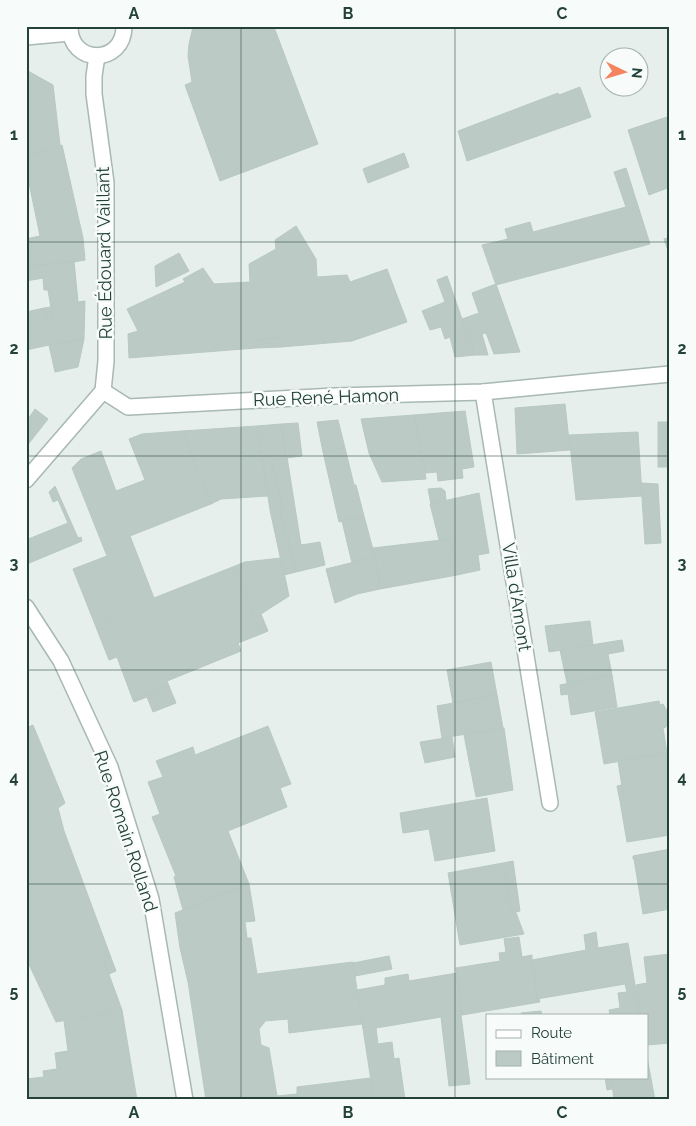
<svg xmlns="http://www.w3.org/2000/svg" width="696" height="1126" font-family="Raleway,sans-serif">
	<style>
		.building { fill: #bbcac4; stroke: #b8c9c2 }
		.lines { fill: none; stroke-linecap: round; stroke-linejoin: round }
		.service-casing { stroke: #a8b8b2; stroke-width: 18 }
		.minor-casing { stroke: #a8b8b2; stroke-width: 18 }
		.service { stroke: #fff; stroke-width: 15 }
		.minor { stroke: #fff; stroke-width: 15 }
		.grid { fill: none; stroke: #24423a; stroke-width: 1; stroke-opacity: 0.55 }
		.labels { text-anchor: middle; dominant-baseline: central; stroke-width: 5; stroke-linejoin: round; paint-order: stroke }
		.street-label { font-size: 18px; fill: #24423a; stroke: #f7fbf9 }
		.neatline { fill: none; stroke: #24423a; stroke-width: 2 }
		.grid-label { font-size: 16px; text-anchor: middle; font-weight: bold; fill: #24423a }
	</style>
	<rect width="100%" height="100%" fill="#e6efeb"/>
	<g class="building">
		<path d="M275,26L274,27L318,144L220,181L185,85L192,82L188,56L189,44L193,27Z"/>
		<path d="M28,71L53,85L60,145L26,157V72Z"/>
		<path d="M580,87L591,117L467,161L458,131L558,93L559,95Z"/>
		<path d="M670,116V187L649,195L628,130Z"/>
		<path d="M62,145L83,238L85,260L74,262V261L29,267L27,252L26,253V239L40,236L29,183L26,184V157Z"/>
		<path d="M404,153L409,167L368,183L363,169Z"/>
		<path d="M626,168L650,244L496,285L482,245L508,239L505,229L530,222L533,232L626,207L614,172Z"/>
		<path d="M296,226L316,259L317,277L347,275L350,282L387,269L407,322L352,341L281,347V338L256,340V348L129,358L128,334L138,331L127,309L185,282L183,279L203,268L214,284L250,282L249,264L276,249L275,240Z"/>
		<path d="M670,237V257L664,239Z"/>
		<path d="M27,252L29,267L74,261L78,302L85,301L84,339L49,345L26,350V312L44,308L47,322L53,320L48,290H44L43,278L26,281V253Z"/>
		<path d="M179,253L189,271L156,287L155,266Z"/>
		<path d="M447,276L462,319L475,355L455,357L450,337L445,339L441,327L430,330L422,311L445,302L437,280Z"/>
		<path d="M496,284L520,352L494,354L486,333L482,334L488,355H475L462,319L479,313L472,293Z"/>
		<path d="M51,307L53,320L47,322L44,308Z"/>
		<path d="M281,338V347L256,348V340Z"/>
		<path d="M84,339L78,367L55,372L49,345Z"/>
		<path d="M565,404L570,450L517,454L515,408Z"/>
		<path d="M35,409L48,419L26,447V422Z"/>
		<path d="M465,411L474,467L462,469L463,478L438,481L437,472L425,473L414,415Z"/>
		<path d="M414,415L426,479L382,482L369,453L361,419Z"/>
		<path d="M338,420L345,448L323,452L317,422Z"/>
		<rect x="658" y="422" width="12" height="45"/>
		<path d="M298,423L302,456L286,458L281,424Z"/>
		<path d="M281,424L286,458L271,461L283,508L280,509L285,535H287L296,572L284,575L270,510L257,426Z"/>
		<path d="M257,426L268,496L221,499L211,504L182,431Z"/>
		<path d="M182,431L211,504L130,536L149,585L98,632L73,569L107,556L72,468L81,459L101,451L116,491L145,480L129,439L142,434Z"/>
		<path d="M638,432L642,496L576,500L569,435Z"/>
		<path d="M345,448L354,485H356L364,516L339,522L323,452Z"/>
		<path d="M287,457L301,545L320,542L325,565L296,572L287,535H285L280,509L283,508L271,461Z"/>
		<path d="M641,483L658,484L661,543L645,544Z"/>
		<path d="M55,486L78,538L81,537L82,541L27,564L26,540L68,523L58,500L53,502L49,492Z"/>
		<path d="M441,488L445,491L446,500L431,504L428,489Z"/>
		<path d="M479,493L489,553L478,555L480,570L457,575L450,539L439,540L430,504Z"/>
		<path d="M364,516L375,557L352,563L342,521Z"/>
		<path d="M450,539L457,575L380,589L373,548Z"/>
		<path d="M375,557L380,589L357,594L335,603L326,569Z"/>
		<path d="M281,558L289,596L261,614L268,631L261,634L235,566L245,562Z"/>
		<path d="M235,566L261,634L238,643L241,651L167,681L169,686L133,700L117,657L109,660L98,632L149,585L154,598Z"/>
		<path d="M590,621L593,645L549,652L545,626Z"/>
		<path d="M622,640L624,651L608,654L612,675L567,683L560,650Z"/>
		<path d="M491,662L497,695L453,703L447,670Z"/>
		<path d="M612,675L617,707L571,715L568,694L561,695L560,685Z"/>
		<path d="M169,686L176,703L153,712L147,697L134,702L133,700Z"/>
		<path d="M497,695L503,728L442,738L437,706Z"/>
		<path d="M659,701L660,705L663,704L667,711L668,720L666,727L663,728L667,753L604,764L595,712Z"/>
		<path d="M33,725L65,803L58,808L64,831L110,955L103,958L122,1010L56,1022L26,958V728Z"/>
		<path d="M268,726L291,784L280,788L287,807L228,831L249,884L183,910L174,877L176,876L152,817L160,814L148,782L163,777L156,761L193,747L195,755Z"/>
		<path d="M504,728L513,790L476,797L464,735Z"/>
		<path d="M452,737L455,757L425,763L420,742Z"/>
		<path d="M667,753L670,766V835L627,842L620,801L624,800L618,761Z"/>
		<path d="M622,785L624,800L620,801L617,786Z"/>
		<path d="M487,798L495,851L435,861L429,829L403,833L400,813Z"/>
		<path d="M670,849V909L643,914L634,859H633V856Z"/>
		<path d="M513,861L520,911L515,912V910H511L503,863Z"/>
		<path d="M503,863L511,910H515L524,934L460,945L448,873Z"/>
		<path d="M249,884L255,921L245,922L247,938H251L257,974L353,962L362,1024L289,1033L288,1019L265,1021L264,1023L259,1029L261,1045L269,1048L277,1096L297,1094V1087L370,1078L374,1100H206L188,982L180,948L175,913Z"/>
		<path d="M596,932L598,948L628,943L640,1015H610L609,1010L620,1008L618,993L627,992L625,984L537,999L532,960L586,950L584,935Z"/>
		<path d="M519,937L522,957L532,955V960L537,999H539L540,1002L462,1015L456,968L500,961L499,953L506,952L504,939Z"/>
		<path d="M670,954V1043L647,1045V1015H640L636,985L647,983L644,957Z"/>
		<path d="M110,955L116,971L109,974L103,958Z"/>
		<path d="M389,956L392,969L355,976L353,963Z"/>
		<path d="M457,973L462,1015H461L470,1084L449,1086L441,1017L376,1028L378,1044L392,1042L394,1059L399,1058L405,1100H374L357,990L385,985V978L408,974L409,981Z"/>
		<path d="M122,1010L137,1100H26V1079L44,1077L43,1071L57,1069L55,1053L68,1051L64,1021Z"/>
		<path d="M541,1011L542,1015H521V1013Z"/>
		<path d="M647,1057L655,1100H614L611,1077H647Z"/>
		<path d="M605,1077H611L612,1089L607,1090Z"/>
	</g>
	<g class="lines">
		<defs>
			<path id="service" d="M483,392L550,803"/>
			<g id="minor">
				<path d="M70,26C69,65 124,66 124,26"/>
				<path d="M26,37L70,33"/>
				<path d="M97,56L94,76V94L106,183V361L103,391"/>
				<path d="M103,391L128,407L335,396L483,392L670,374"/>
				<path d="M26,480L103,391"/>
				<path d="M26,607L61,661L110,767L151,899L185,1100"/>
			</g>
		</defs>
		<use href="#service" class="service-casing"/>
		<use href="#minor" class="minor-casing"/>
		<use href="#service" class="service"/>
		<use href="#minor" class="minor"/>
	</g>
	<path class="grid" d="M241,26V1100M455,26V1100M26,242H670M26,456H670M26,670H670M26,884H670"/>
	<g class="labels">
		<g class="street-label">
			<text transform="translate(104 253) rotate(-91)">Rue Édouard Vaillant</text>
			<text transform="translate(326 397) rotate(-2)">Rue René Hamon</text>
			<text transform="translate(517 597) rotate(81)">Villa d'Amont</text>
			<text transform="translate(126 831) rotate(72)">Rue Romain Rolland</text>
		</g>
	</g>
	<rect width="696" height="1126" fill="none" stroke="#f7fbf9" stroke-width="55"/>
	<rect x="486" y="1014" width="162" height="65" fill="#f7fbf9" stroke="#a3b1ad"/>
	<rect x="496" y="1030" width="25" height="8" fill="#ffffff" stroke="#a3b1ad"/>
	<text x="531" y="1038" font-size="15" fill="#24423a">Route</text>
	<rect x="496" y="1051" width="25" height="15" fill="#bbcac4" stroke="#a3b1ad"/>
	<text x="531" y="1064" font-size="15" fill="#24423a">Bâtiment</text>
	<g transform="translate(624 72) rotate(95)"><circle r="24" fill="#f7fbf9" stroke="#a3b1ad"/>
	<path d="M0-4L9 19L0 12L-9 19Z" fill="#f4845f"/>
	<text y="-8" font-size="14" font-weight="bold" text-anchor="middle" fill="#24423a">N</text>
	</g>
	<rect x="28" y="28" width="640" height="1070" class="neatline"/>
	<g class="grid-label">
		<text x="134" y="19">A</text>
		<text x="348" y="19">B</text>
		<text x="562" y="19">C</text>
		<text x="14" y="140">1</text>
		<text x="682" y="140">1</text>
		<text x="14" y="354">2</text>
		<text x="682" y="354">2</text>
		<text x="14" y="569">3</text>
		<text x="682" y="569">3</text>
		<text x="14" y="783">4</text>
		<text x="682" y="783">4</text>
		<text x="14" y="997">5</text>
		<text x="682" y="997">5</text>
		<text x="134" y="1118">A</text>
		<text x="348" y="1118">B</text>
		<text x="562" y="1118">C</text>
	</g>
</svg>
